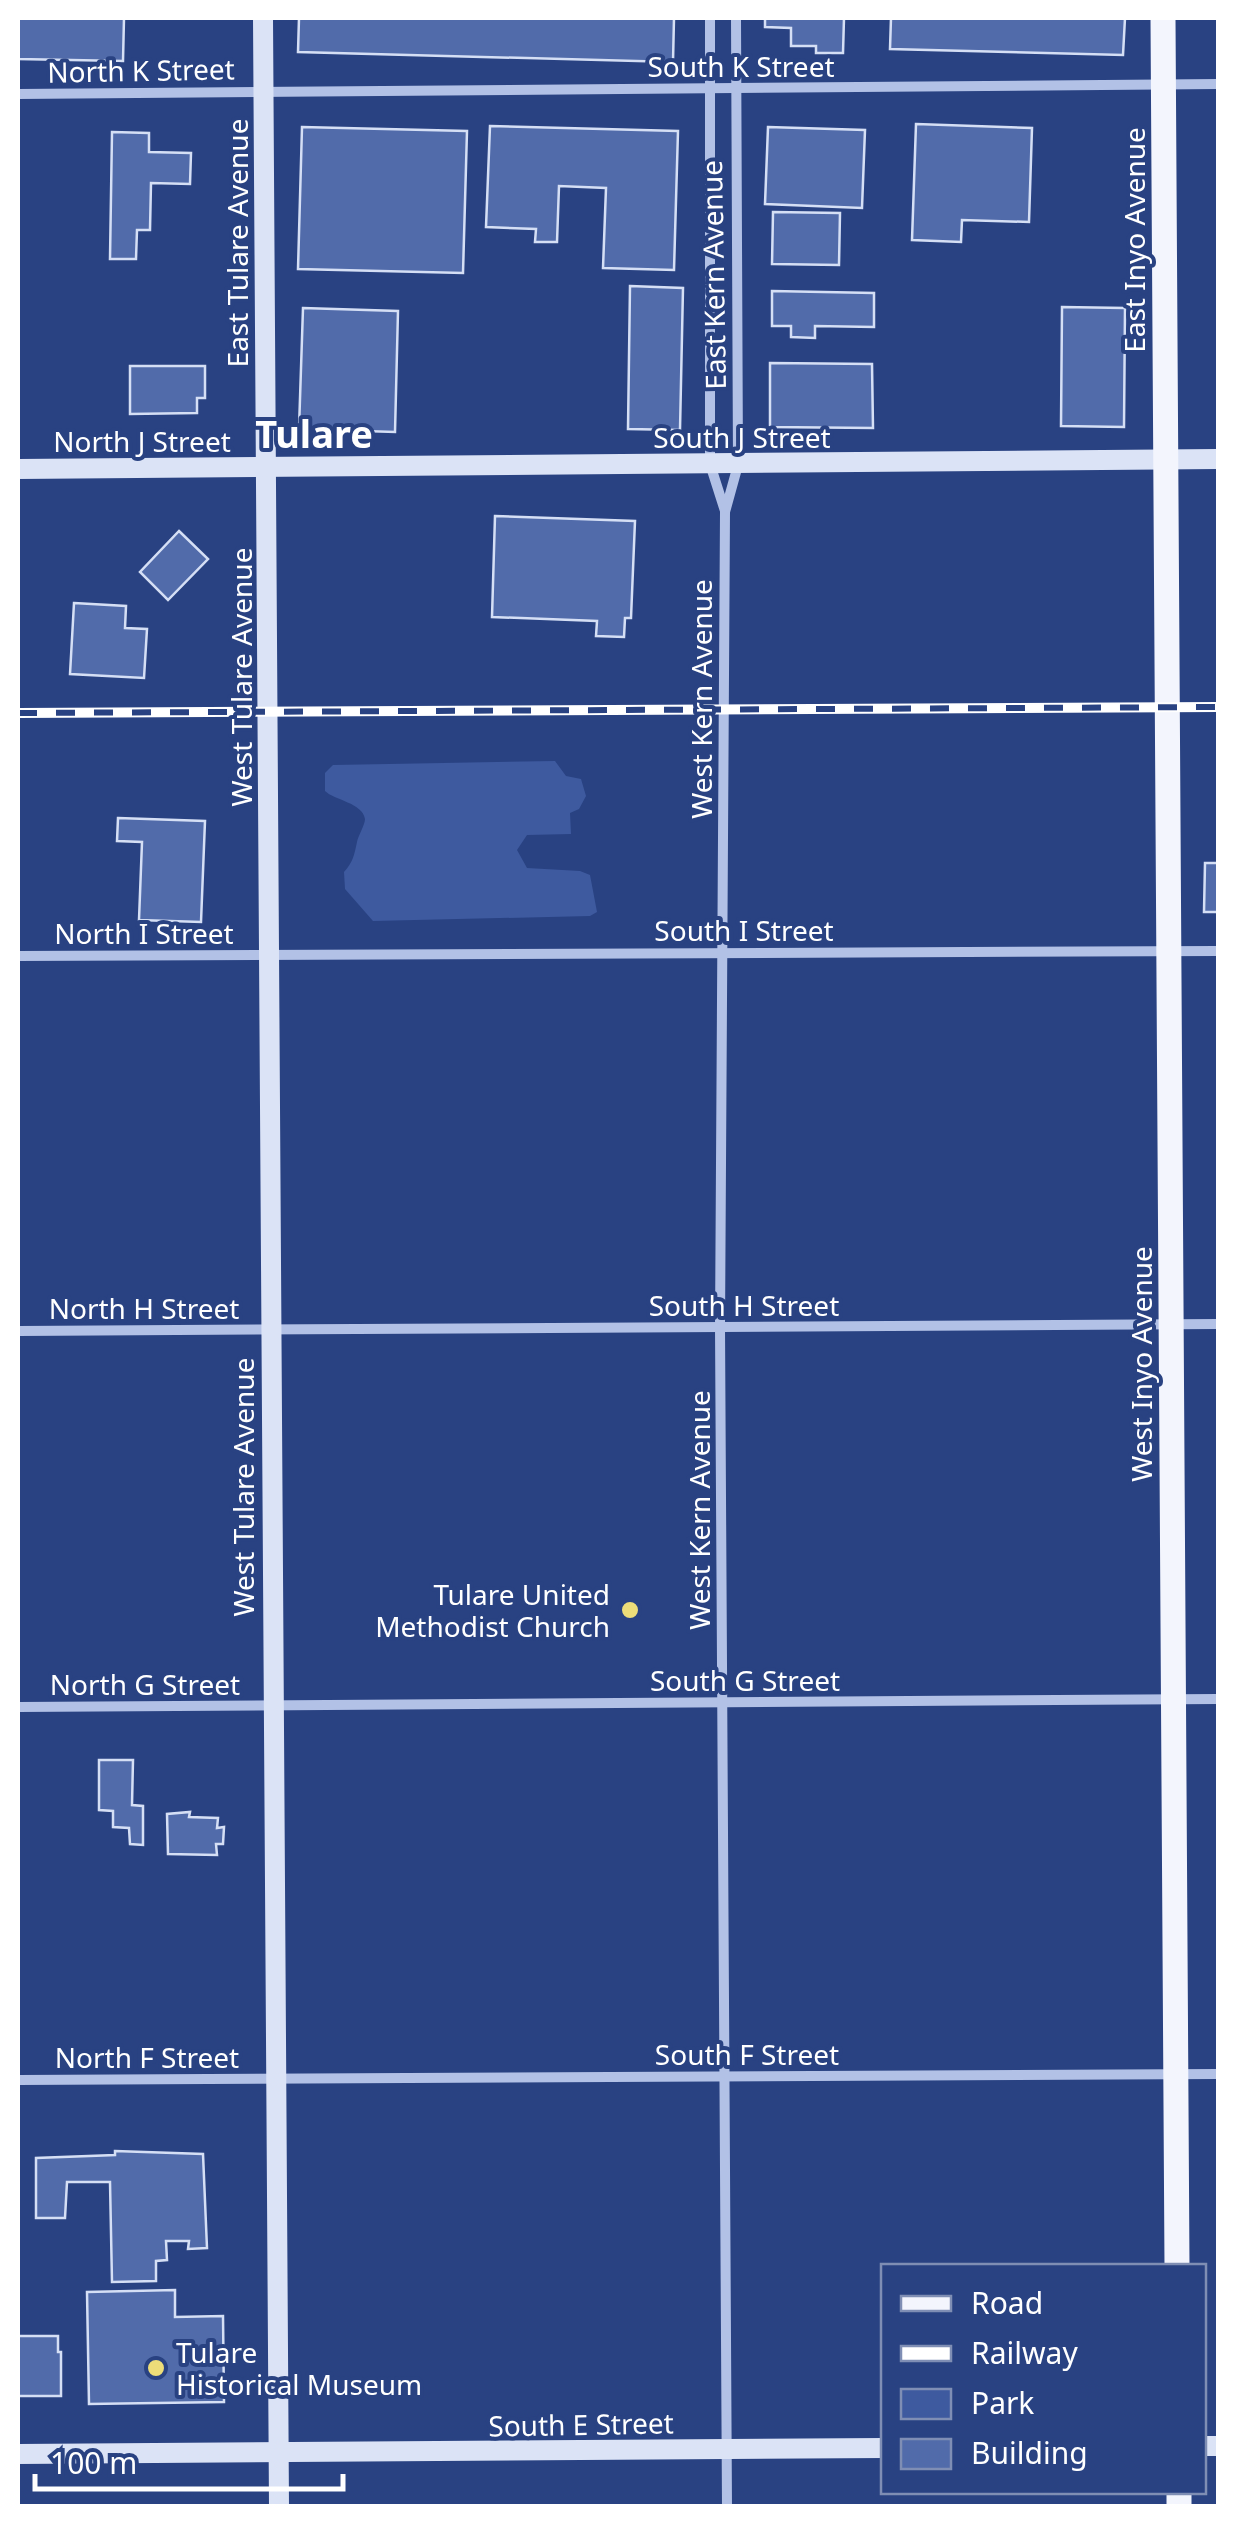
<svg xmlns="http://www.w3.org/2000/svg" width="1236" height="2524" font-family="'Noto Sans',sans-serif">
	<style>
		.green { fill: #3e5a9f }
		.building { fill: #516baa; stroke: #d5dff5; stroke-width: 2.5 }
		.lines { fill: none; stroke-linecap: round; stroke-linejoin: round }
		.street { stroke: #b2c1e6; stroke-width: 10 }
		.secondary { stroke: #dbe3f6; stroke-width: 20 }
		.primary { stroke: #f3f5fd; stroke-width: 25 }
		.rail-casing { stroke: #fff; stroke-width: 10 }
		.rail { stroke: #294282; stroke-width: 6; stroke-dasharray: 19; stroke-linecap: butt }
		.poi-dot { fill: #eddd79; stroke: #294282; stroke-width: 4 }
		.labels { text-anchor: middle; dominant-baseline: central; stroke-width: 8; stroke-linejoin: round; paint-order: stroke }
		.street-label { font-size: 28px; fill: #fff; stroke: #294282 }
		.poi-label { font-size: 28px; fill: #fff; stroke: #294282; text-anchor: end }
		.district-label { font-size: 38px; font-weight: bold; fill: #fff; stroke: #294282 }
	</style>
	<rect width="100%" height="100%" fill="#294282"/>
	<path class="green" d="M555,761L566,776L581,779L586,796L579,809L570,813L571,834L527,835L517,850L527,868L580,871L590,875L597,912L590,916L373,921L345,889L344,872C353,862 354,856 357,842C358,836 365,825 365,819C363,803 334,800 325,791V773L333,765Z"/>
	<g class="building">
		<path d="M18,18H124L123,61L18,59Z"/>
		<path d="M299,18H674L673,62L298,52Z"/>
		<path d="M765,18H844L843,53H816V46H791V28L765,27Z"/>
		<path d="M891,18H1125L1123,55L890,49Z"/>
		<path d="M916,124L1032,128L1029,222L962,220L961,242L912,240Z"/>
		<path d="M490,126L678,131L674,270L603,268L606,188L559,186L557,242H535L536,229L486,227Z"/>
		<path d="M302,127L467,131L463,273L298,269Z"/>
		<path d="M768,127L865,130L862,208L765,204Z"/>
		<path d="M112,132L149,133V152L191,153L190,184L151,183L150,230H137L136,259H110Z"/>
		<path d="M773,212L840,213L839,265L772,264Z"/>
		<path d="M630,286L683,288L680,430L628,429Z"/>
		<path d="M772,291L874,293V327L815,326V338L791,337V326H772Z"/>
		<path d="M1062,307L1125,308L1124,427L1061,426Z"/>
		<path d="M303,308L398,311L395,432L299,429Z"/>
		<path d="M770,363L872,364L873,428L770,427Z"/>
		<path d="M130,366H205V398H197V413L130,414Z"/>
		<path d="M495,516L635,521L631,618H625L624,637L596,636L597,621L492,617Z"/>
		<path d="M179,531L208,559L168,600L140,572Z"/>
		<path d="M74,603L126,606L125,628L147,629L144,678L70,674Z"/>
		<path d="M118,818L205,821L201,922L139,920L142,842L117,841Z"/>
		<path d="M1205,863H1218V912H1204Z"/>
		<path d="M99,1760H133L132,1805L143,1806V1845L130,1844L129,1828L113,1827V1811L99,1810Z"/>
		<path d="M190,1812L189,1817L218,1818L217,1828L224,1827L223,1844H216L217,1855L168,1854L167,1814Z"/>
		<path d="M115,2151L203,2154L207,2248L188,2249L189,2241H166L167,2260L156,2261V2281L112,2282L110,2182H67L65,2218H36V2158L115,2155Z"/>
		<path d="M175,2290V2317L223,2316L224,2402L89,2404L87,2292Z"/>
		<path d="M18,2336H58V2352H61V2396H18Z"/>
	</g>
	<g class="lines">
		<g class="street">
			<path d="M710,18V464L725,511"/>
			<path d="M18,94L1218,84"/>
			<path d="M18,956L1218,951"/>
			<path d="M18,1331L1218,1324"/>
			<path d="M18,1707L1218,1699"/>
			<path d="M18,2080L1218,2074"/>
			<path d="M727,2506L720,1327L725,512L738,465L736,18"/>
		</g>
		<g class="secondary">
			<path d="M263,18L279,2506"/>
			<path d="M18,469L1218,459"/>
			<path d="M1204,2446H1218"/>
			<path d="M18,2454L884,2448"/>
		</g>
		<g class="primary">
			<path d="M1163,18L1177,2266"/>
			<path d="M1179,2492V2506"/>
		</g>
		<defs>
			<path id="rail" d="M18,713L1218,707"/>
		</defs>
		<use href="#rail" class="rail-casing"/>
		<use href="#rail" class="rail"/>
	</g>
	<g class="poi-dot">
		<circle cx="630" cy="1610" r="10"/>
		<circle cx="156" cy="2368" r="10"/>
	</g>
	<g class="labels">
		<g class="street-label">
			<text x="741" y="66">South K Street</text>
			<text transform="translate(141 70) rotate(-1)">North K Street</text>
			<text transform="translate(1134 240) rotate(-90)">East Inyo Avenue</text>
			<text transform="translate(237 243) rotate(-90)">East Tulare Avenue</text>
			<text transform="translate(713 275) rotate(-91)">East Kern Avenue</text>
			<text x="742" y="437">South J Street</text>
			<text x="142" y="441">North J Street</text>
			<text transform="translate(241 677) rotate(-90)">West Tulare Avenue</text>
			<text transform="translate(701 699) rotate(-90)">West Kern Avenue</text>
			<text x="744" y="930">South I Street</text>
			<text x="144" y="933">North I Street</text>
			<text x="744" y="1305">South H Street</text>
			<text x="144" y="1308">North H Street</text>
			<text transform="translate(1141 1364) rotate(-90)">West Inyo Avenue</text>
			<text transform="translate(243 1487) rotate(-90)">West Tulare Avenue</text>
			<text transform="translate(699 1510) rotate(-90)">West Kern Avenue</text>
			<text x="745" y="1680">South G Street</text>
			<text x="145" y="1684">North G Street</text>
			<text x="747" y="2054">South F Street</text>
			<text x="147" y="2057">North F Street</text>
			<text transform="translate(581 2424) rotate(-1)">South E Street</text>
		</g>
		<g class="poi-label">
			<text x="610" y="1594">Tulare United<tspan x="610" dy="32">Methodist Church</tspan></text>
			<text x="176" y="2352" text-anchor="start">Tulare<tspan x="176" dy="32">Historical Museum</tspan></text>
		</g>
		<g class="district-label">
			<text x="314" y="433">Tulare</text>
		</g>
	</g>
	<rect width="1236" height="2524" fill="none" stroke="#ffffff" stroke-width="40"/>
	<rect x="881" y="2264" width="325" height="230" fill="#294282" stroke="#7f8eb4" stroke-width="2.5"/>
	<rect x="901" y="2296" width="50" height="15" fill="#f3f5fd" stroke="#7f8eb4" stroke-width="2.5"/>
	<text x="971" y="2314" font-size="30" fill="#ffffff">Road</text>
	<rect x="901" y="2346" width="50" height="15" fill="#ffffff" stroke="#7f8eb4" stroke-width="2.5"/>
	<text x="971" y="2364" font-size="30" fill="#ffffff">Railway</text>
	<rect x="901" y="2389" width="50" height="30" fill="#3e5a9f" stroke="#7f8eb4" stroke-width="2.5"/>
	<text x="971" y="2414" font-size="30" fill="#ffffff">Park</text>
	<rect x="901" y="2439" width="50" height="30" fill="#516baa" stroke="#7f8eb4" stroke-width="2.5"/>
	<text x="971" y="2464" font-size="30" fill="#ffffff">Building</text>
	<path d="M35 2474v15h308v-15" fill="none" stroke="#ffffff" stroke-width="5"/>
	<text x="50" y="2474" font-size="30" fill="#ffffff" stroke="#294282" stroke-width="8" paint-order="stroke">100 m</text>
</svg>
